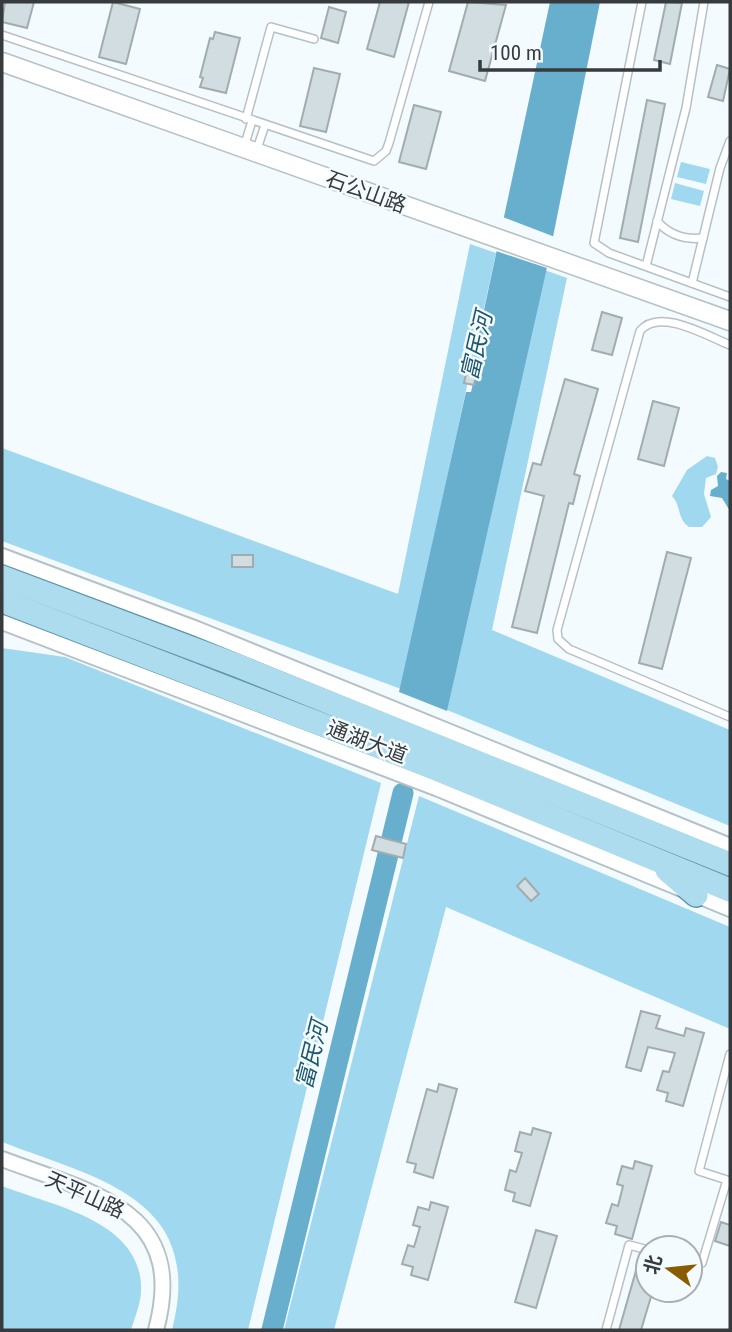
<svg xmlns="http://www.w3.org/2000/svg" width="732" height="1332" font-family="'Roboto Condensed','Noto Sans SC',sans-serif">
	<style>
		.green { fill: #a0d8f0 }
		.water { fill: #67afcd }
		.pier { fill: #f4fbff }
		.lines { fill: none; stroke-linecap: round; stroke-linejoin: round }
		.river { stroke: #67afcd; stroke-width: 21 }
		.building { fill: #d2dde2; stroke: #a1acb1; stroke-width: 2 }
		.service-casing { stroke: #b6c1c6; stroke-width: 10 }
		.minor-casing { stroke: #b6c1c6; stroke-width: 18 }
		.tertiary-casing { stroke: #b6c1c6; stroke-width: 21 }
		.primary-casing { stroke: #6095aa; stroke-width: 26 }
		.service { stroke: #fff; stroke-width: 7 }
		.minor { stroke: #fff; stroke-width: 14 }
		.tertiary { stroke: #fff; stroke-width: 18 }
		.primary { stroke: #addcef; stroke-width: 23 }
		.labels { text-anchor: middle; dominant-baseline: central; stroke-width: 5; stroke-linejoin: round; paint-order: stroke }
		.street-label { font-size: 21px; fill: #373b3d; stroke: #f4fbff }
		.water-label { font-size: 23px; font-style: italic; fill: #1d576c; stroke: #f4fbff }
	</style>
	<rect width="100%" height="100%" fill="#f4fbff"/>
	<g class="green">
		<path d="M681,162L710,169L706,184L677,177Z"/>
		<path d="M675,183L704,191L700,206L671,199Z"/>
		<path d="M470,244L496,253L401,689L2,541V448L398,594Z"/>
		<path d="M539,268L567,278L492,630L730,730V826L447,710Z"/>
		<path d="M707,456L715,458L718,467L716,474L706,478L704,494L711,517L702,527H689C677,519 681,505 672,496L687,470Z"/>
		<path d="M2,648L65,657L381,783L248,1330H172C206,1198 98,1179 2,1142Z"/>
		<path d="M419,796L730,927V1029L446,907L334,1330H284Z"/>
		<path d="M2,1186C53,1206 145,1221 141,1293C140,1306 134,1319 131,1330H2Z"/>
	</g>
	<g class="water">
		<path d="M550,2H600L546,272L447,711L399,692L466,392H471L477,367L472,366Z"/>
		<path d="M721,472L727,473L726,479L730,481V511L722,498L710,496L711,490L718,486L717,476Z"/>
	</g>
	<path class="pier" d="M500,216L555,237L550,269L493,250Z"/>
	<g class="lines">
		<path class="river" d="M272,1330L403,793"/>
	</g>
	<g class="building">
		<path d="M5,2H34L27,28L2,22Z"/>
		<path d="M113,2L140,9L126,64L99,57Z"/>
		<path d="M380,2H409L394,57L367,49Z"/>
		<path d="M468,2L506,5L485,81L449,71Z"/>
		<path d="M666,2L682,3L670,64L654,60Z"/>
		<path d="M329,7L346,12L338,43L321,38Z"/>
		<path d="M215,32L240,38L226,93L200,87L203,78L200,77L210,38L213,39Z"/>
		<path d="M717,65L730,69L723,101L708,97Z"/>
		<path d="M314,68L340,74L326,132L300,126Z"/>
		<path d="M647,100L665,104L638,242L620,238Z"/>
		<path d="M414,105L441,112L426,169L399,162Z"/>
		<path d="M602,312L622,318L612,355L592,350Z"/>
		<path d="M469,361L478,363L474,385L464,383Z"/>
		<path d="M565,379L598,389L574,474L580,476L573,504L569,503L537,633L512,627L544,496L525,491L533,463L541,465Z"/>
		<path d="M653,401L679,408L664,466L638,459Z"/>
		<path d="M667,552L691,558L662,669L639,663Z"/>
		<rect x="232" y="555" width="21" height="12"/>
		<path d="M376,836L406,844L403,858L372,850Z"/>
		<path d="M525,878L539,894L531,901L517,886Z"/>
		<path d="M641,1011L660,1016L656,1028L684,1036L686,1028L704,1033L683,1106L666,1101L668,1093L657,1090L663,1071L669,1072L675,1053L648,1047L641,1071L626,1067Z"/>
		<path d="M439,1084L457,1089L433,1178L414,1172L416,1164L407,1162L427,1089L437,1092Z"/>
		<path d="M533,1128L551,1133L530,1206L513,1201L515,1193L505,1190L510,1170L516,1172L522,1153L515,1151L520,1132L531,1135Z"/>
		<path d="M635,1161L652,1166L632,1239L615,1234L617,1226L606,1223L612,1204L618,1206L623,1186L617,1184L622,1166L633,1169Z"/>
		<path d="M431,1202L448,1207L428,1280L411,1275L413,1267L402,1264L408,1245L414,1247L420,1227L413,1225L418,1207L429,1210Z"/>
		<path d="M721,1222L730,1225V1246L715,1241Z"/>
		<path d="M536,1230L557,1236L536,1308L515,1302Z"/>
		<path d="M637,1267L648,1270V1290H653L641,1330H619Z"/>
	</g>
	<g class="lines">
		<defs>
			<g id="service">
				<path d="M642,2L594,243L609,253L730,297"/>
				<path d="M2,35L374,161L386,151L389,143L429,2"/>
				<path d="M246,119L271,27L314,39"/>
				<path d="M244,147L252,121"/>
				<path d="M256,152L265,125"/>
				<path d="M657,221C669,235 684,240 703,238"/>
				<path d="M646,266L686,108L704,2"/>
				<path d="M692,283L720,168L730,141"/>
				<path d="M730,345C707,336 659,307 640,331L557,630L558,639L569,649L730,717"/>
				<path d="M690,1260L702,1263L727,1180L699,1171L730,1054"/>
				<path d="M606,1330L629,1245L648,1250"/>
			</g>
			<g id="minor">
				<path d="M2,556L197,629L730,846"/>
				<path d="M2,622L436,788L730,909"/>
				<path d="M2,1159C91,1193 189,1208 156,1330"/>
			</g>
			<path id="tertiary" d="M2,62L730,321"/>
			<g id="primary">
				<path d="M2,577L239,666L730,864"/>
				<path d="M2,601L424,764L730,890"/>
				<path d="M667,870L696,895"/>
			</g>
		</defs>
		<use href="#service" class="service-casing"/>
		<use href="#minor" class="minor-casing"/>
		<use href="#tertiary" class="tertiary-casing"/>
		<use href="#primary" class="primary-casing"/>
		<use href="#service" class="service"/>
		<use href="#minor" class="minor"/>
		<use href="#tertiary" class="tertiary"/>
		<use href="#primary" class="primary"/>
	</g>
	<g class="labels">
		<g class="street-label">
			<text transform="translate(366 192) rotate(20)">石公山路</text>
			<text transform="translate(367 742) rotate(21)">通湖大道</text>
			<text transform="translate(85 1195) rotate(24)">天平山路</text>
		</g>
		<g class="water-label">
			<text transform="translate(477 346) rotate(-77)">富民河</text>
			<text transform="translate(312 1055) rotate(-76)">富民河</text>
		</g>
	</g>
	<rect width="732" height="1332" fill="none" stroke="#373b3d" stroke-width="7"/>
	<g transform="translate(669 1269) rotate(285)"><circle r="33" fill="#f4fbff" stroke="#a8aeb1" stroke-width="2"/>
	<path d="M0-5L12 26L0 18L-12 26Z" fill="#895c00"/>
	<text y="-10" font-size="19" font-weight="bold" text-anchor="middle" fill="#373b3d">北</text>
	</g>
	<path d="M480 60v10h180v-10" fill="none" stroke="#373b3d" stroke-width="3.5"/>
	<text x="490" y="60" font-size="21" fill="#373b3d" stroke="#f4fbff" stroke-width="5" paint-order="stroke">100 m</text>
</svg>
